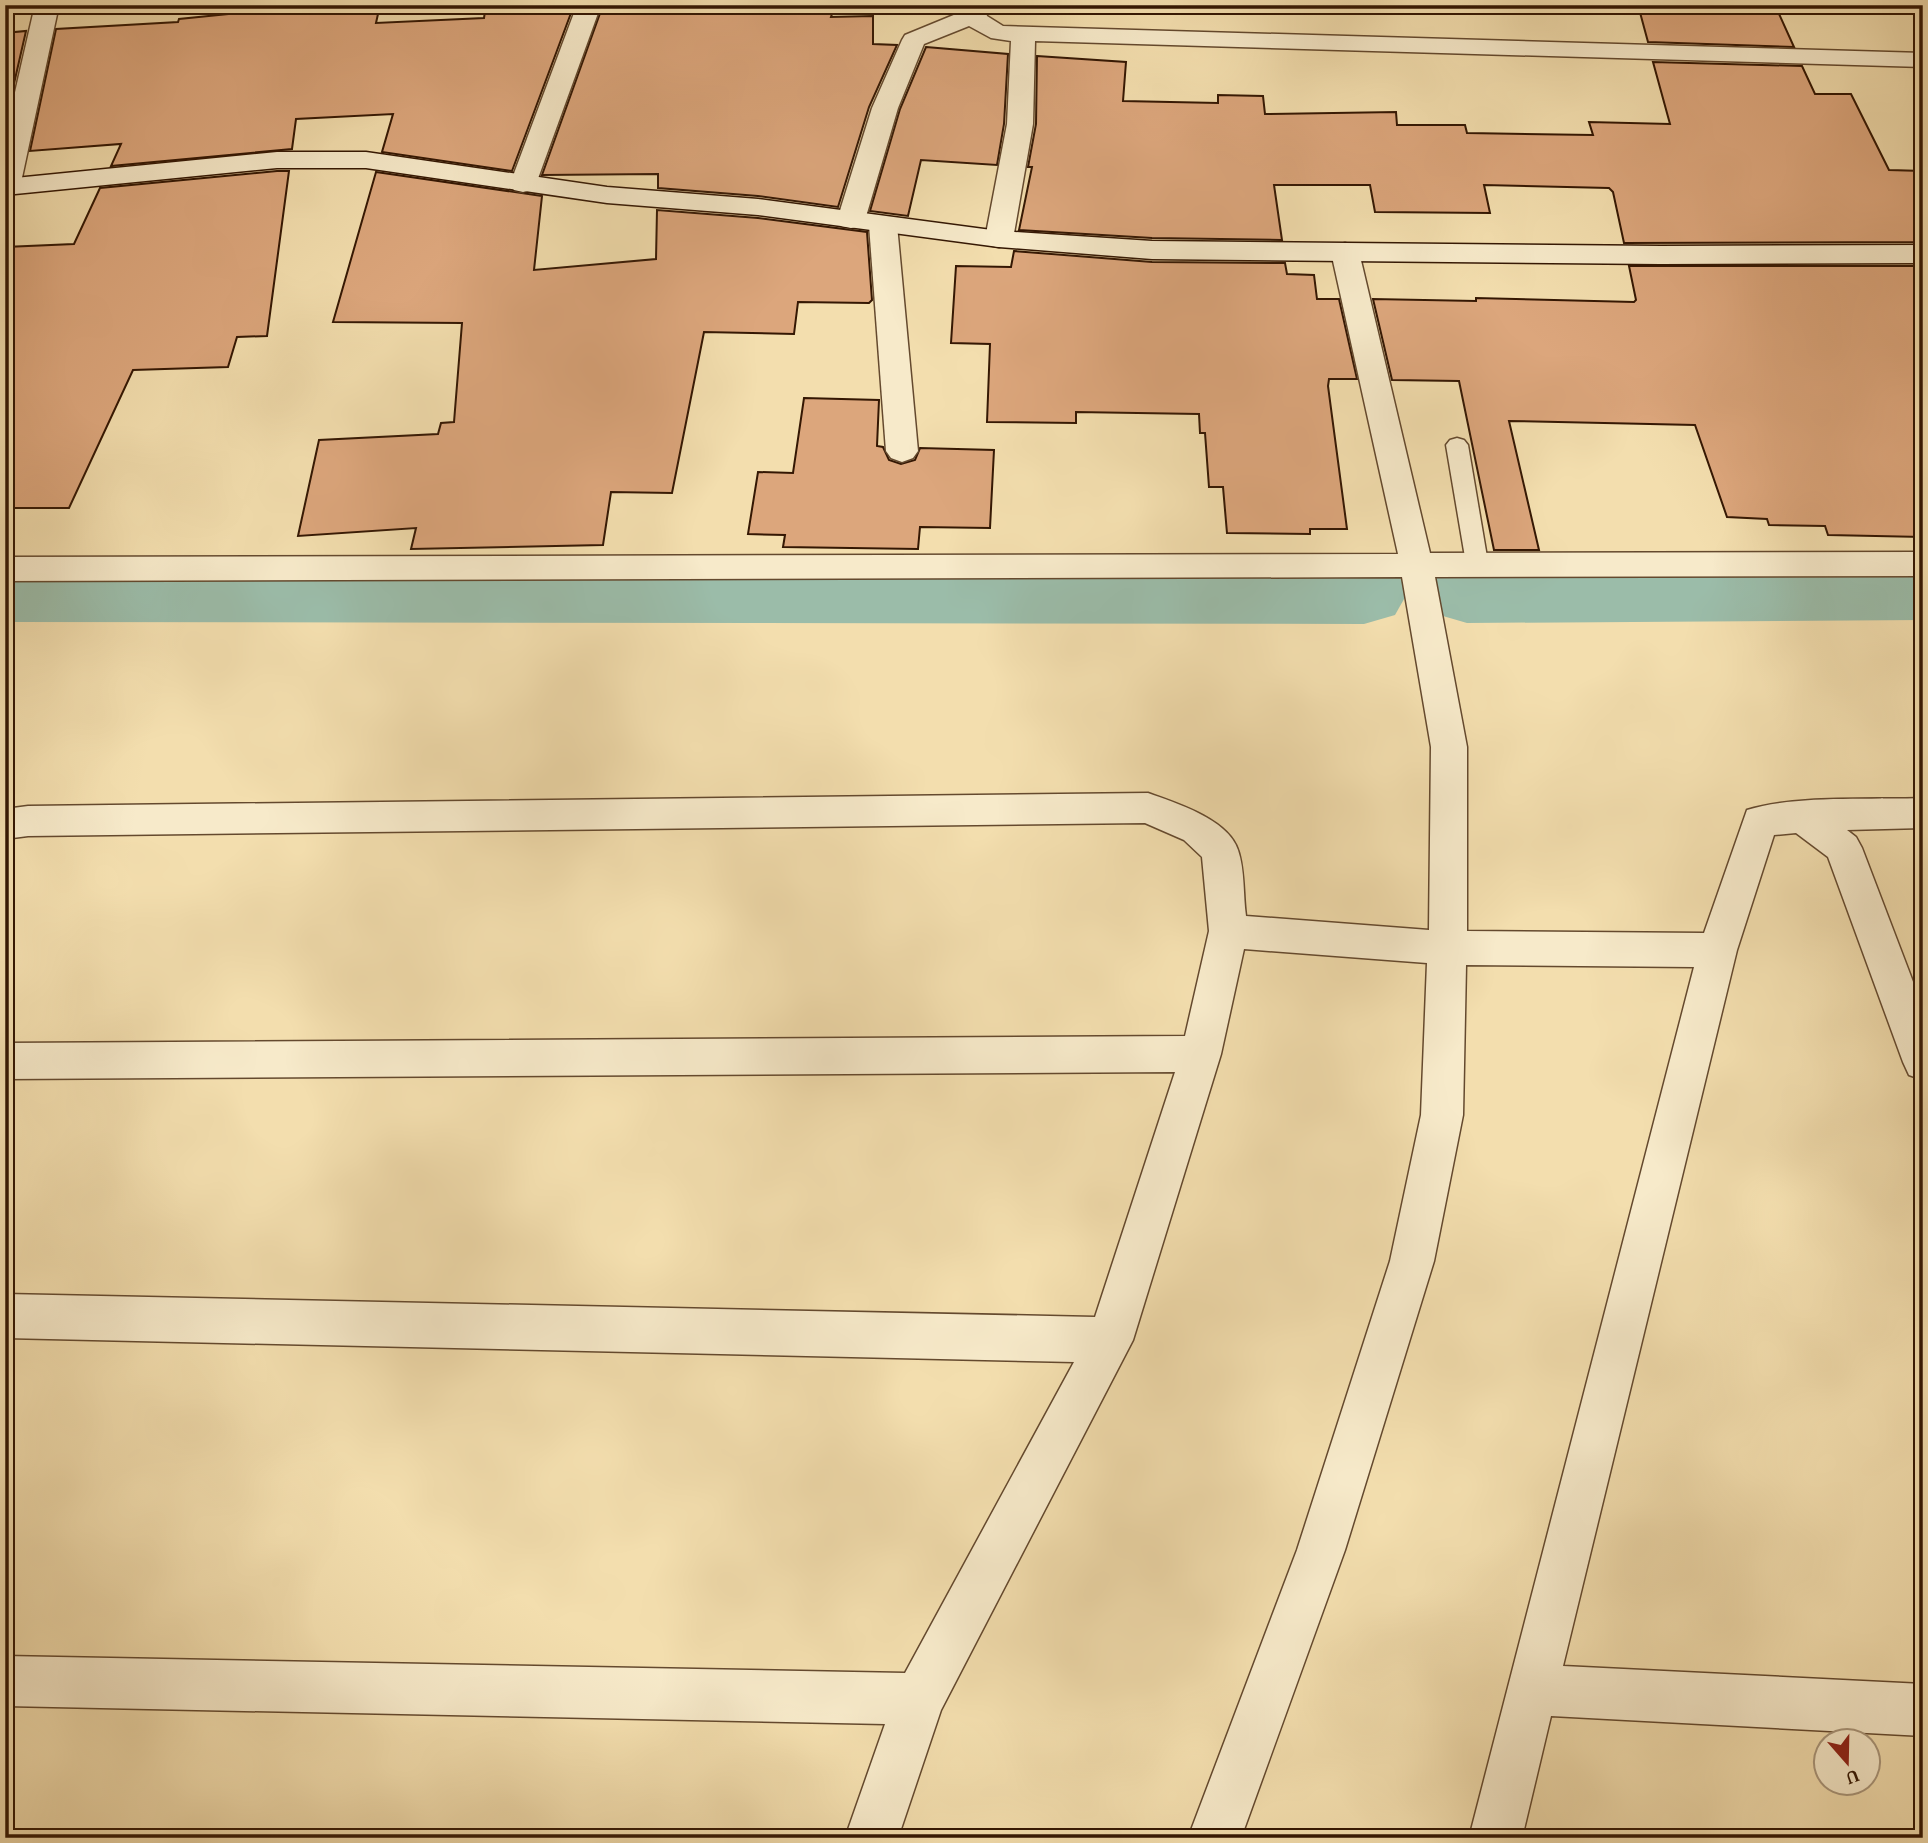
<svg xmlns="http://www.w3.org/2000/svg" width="1928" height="1843" font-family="'Gentium Book Plus',serif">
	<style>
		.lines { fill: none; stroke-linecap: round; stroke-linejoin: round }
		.river { fill: #9bbca9; fill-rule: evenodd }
		.building { fill: #dca67c; stroke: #341703; stroke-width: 2 }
		.lane-casing { stroke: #64492e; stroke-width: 3 }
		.street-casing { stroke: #64492e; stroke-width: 3 }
		.secondary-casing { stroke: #341703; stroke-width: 3 }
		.lane { fill: #f7eaca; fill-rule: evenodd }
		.street { fill: #f7eaca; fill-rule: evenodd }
		.secondary { fill: #f7eaca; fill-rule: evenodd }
	</style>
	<rect width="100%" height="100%" fill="#f3deae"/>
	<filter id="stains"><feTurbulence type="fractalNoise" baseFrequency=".00286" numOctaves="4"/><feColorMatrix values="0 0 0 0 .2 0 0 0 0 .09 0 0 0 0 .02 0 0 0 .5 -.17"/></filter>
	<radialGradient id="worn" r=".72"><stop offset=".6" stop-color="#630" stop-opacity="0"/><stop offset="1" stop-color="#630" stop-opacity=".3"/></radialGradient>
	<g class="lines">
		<g class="river">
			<path d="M1923,556V620L1467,623L1436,614L1423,591L1436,568L1467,559Z"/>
			<path d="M9,558L1364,560L1395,569L1408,592L1395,615L1364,624L9,622L5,621V559Z"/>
		</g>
	</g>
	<g class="building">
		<path d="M278,5H380L376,23L484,18L486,5H574L512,171L382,152L393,114L296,119L292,149L111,166L121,144L30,151L56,29L178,22L179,19L277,9Z"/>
		<path d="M603,5H835L831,17L873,16V44L897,45L869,107L838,207L758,196L658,188V174L542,175Z"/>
		<path d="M1638,5H1775L1794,47L1648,42Z"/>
		<path d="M26,31L5,123V33Z"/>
		<path d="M926,47L1008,54L1004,124L997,165L921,160L908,216L870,211L900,109Z"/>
		<path d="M1037,56L1126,62L1123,101L1218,103V95L1263,96L1265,114L1396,112L1397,125H1465L1467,133L1593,135L1589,122L1670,124L1653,62L1802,66L1815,94H1851L1889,170L1923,171V242L1624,243L1613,192L1609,188L1484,185L1490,213L1375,212L1370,185H1274L1282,240L1152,238L1019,230L1032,167H1028L1036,124Z"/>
		<path d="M277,171H289L267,336L237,337L228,367L133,370L69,508H5V247L74,244L100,188Z"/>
		<path d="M376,172L542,196L534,270L656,259L657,210L758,218L867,232L872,300L869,303L798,302L794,334L704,332L672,493L611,492L603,545L411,549L416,528L298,536L319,440L438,434L441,423L454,422L462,323L333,322Z"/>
		<path d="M1014,251L1152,262L1285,263L1287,274L1314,275L1317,299H1339L1357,379H1329L1328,386L1347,529H1310V534L1227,533L1223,487H1209L1205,433H1200L1199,414L1076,412V423L987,422L990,344L951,343L956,266L1011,267Z"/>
		<path d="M1629,266H1923V537L1828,535L1825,526L1769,525L1767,519L1727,517L1695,425L1509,421L1539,550H1494L1459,381L1392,380L1373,299L1476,301V298L1634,302L1636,300Z"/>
		<path d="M804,398L879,400L877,446L883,447L889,460L901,464L915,460L920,448L994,450L990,528L920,527L918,549L783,547L785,535L748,534L758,472L793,473Z"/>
	</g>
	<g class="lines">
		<defs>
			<path id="lane" d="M1457,438L1464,440L1468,445L1488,563L1485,569L1477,571L1469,569L1466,563L1446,445L1450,440Z"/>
			<g id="street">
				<path d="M35,5H59L20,187L16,193L7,195L5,136Z"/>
				<path d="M577,5H601L536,184L532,190L523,192L514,190L510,184Z"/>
				<path d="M960,5H984L987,16L1003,26L1923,53V67L1035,41L1033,124L1013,239L1009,245L999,247L989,245L985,239L1007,124L1011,41L991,38L969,26L924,44L898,108L865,220L861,226L851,228L841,226L837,220L872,108L902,40L905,35L961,12Z"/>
				<path d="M883,217L893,219L897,225L918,451L913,458L902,462L891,458L886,451L869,225L873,219Z"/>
				<path d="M1345,243L1355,246L1359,252L1430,553L1923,552V576L1435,577L1467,747V931L1704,933L1747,810C1792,795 1873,800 1923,798V828L1847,830L1856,837L1862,848L1923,1008V1080L1909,1075L1903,1062L1828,857L1796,833L1774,835L1737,950L1563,1666L1923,1684V1736L1551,1716L1522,1838H1469L1694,967L1466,965L1463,1115L1434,1261L1345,1550L1241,1838H1188L1297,1550L1390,1261L1421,1115L1427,963L1244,949L1221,1054L1133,1340L941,1710L898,1838H845L885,1724L5,1706V1656L905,1673L1074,1362L5,1338V1294L1095,1317L1175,1072L5,1079V1043L1185,1036L1209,931L1202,857L1184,840L1145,823L28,836L5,839V809L28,806L1148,793C1176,803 1228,819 1238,850C1245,870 1243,895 1246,916L1429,930L1431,747L1402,577L5,581V557L1398,554L1331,252L1335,246Z"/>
			</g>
			<path id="secondary" d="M277,152H366L607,187L758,199L999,231L1152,241L1661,246L1923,245V263L1661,264L1152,259L999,247L758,215L607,203L366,168H277L5,195V179Z"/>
		</defs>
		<use href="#lane" class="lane-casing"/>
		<use href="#street" class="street-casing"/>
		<use href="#secondary" class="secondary-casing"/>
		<use href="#lane" class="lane"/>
		<use href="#street" class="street"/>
		<use href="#secondary" class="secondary"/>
	</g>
	<rect width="1928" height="1843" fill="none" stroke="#f3deae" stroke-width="28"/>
	<rect x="7" y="7" width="1914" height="1829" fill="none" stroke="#341703" stroke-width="3.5"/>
	<rect x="14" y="14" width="1900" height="1815" fill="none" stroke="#341703" stroke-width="2"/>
	<g transform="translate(1847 1762) rotate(160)"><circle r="33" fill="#f7eaca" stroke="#a9967a" stroke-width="2"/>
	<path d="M0-5L12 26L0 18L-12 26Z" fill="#8f2418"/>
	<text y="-10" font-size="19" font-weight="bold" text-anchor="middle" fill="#341703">U</text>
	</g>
	<rect width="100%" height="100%" filter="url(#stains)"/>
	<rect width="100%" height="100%" fill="url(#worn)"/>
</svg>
